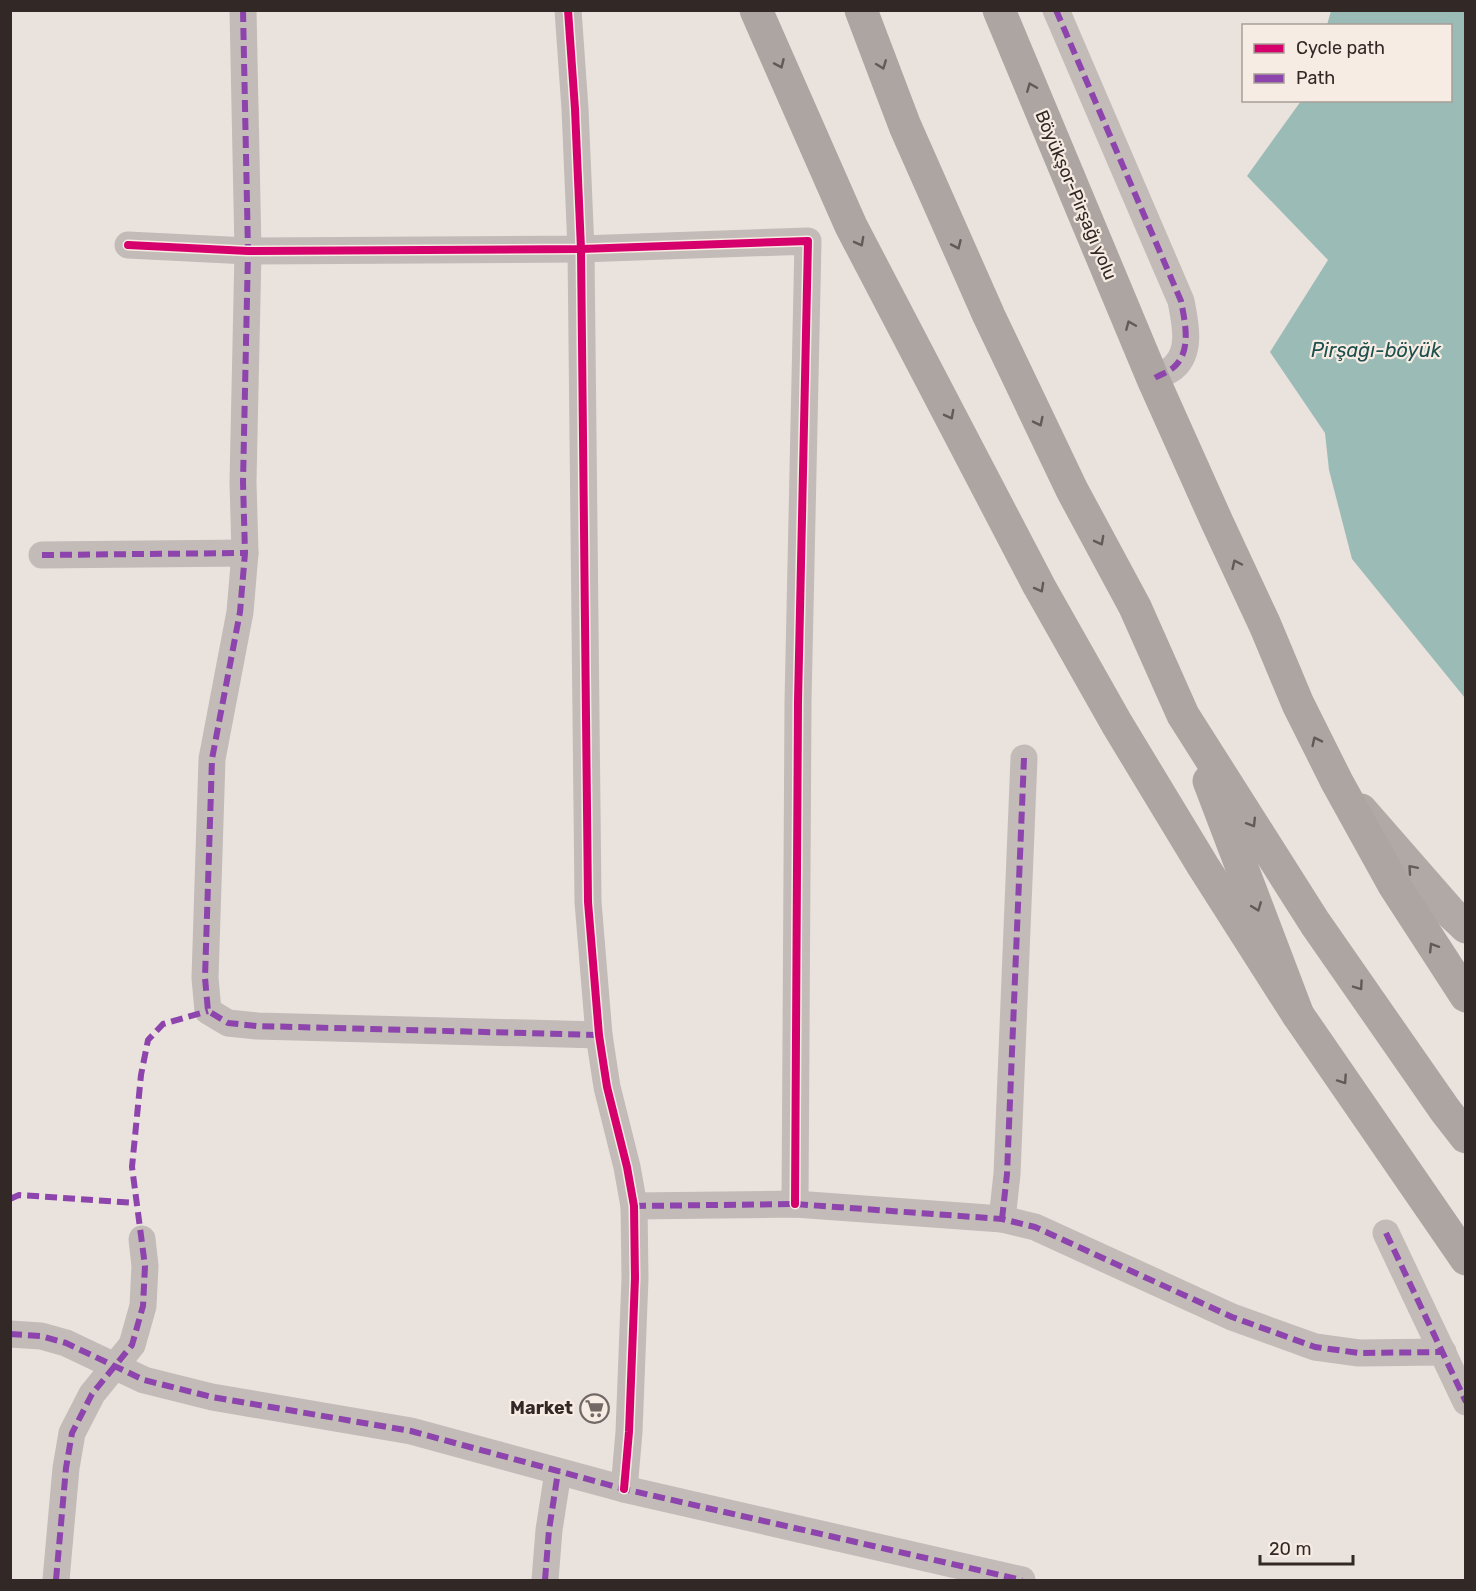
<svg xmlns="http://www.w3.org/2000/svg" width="1476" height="1591" font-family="Rubik,sans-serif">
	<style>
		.water { fill: #9bbbb6 }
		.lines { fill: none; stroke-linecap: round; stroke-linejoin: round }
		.minor { stroke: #c2bbb7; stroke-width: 27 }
		.primary { stroke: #b1a9a6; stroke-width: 33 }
		.trunk { stroke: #ada5a1; stroke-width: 33 }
		.quiet { stroke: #8e44ad; stroke-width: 6; stroke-dasharray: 12 6; stroke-linecap: butt }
		.cycleway-casing { stroke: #f7ece3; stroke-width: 11 }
		.cycleway { stroke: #d6006c; stroke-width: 8 }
		.oneway { stroke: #635a57 }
		.oneway2 { stroke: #655c59 }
		.labels { text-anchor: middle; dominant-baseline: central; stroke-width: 4.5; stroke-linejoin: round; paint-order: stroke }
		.street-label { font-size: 18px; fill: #322826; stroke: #f7ece3 }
		.poi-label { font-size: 18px; font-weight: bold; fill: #322826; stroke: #f7ece3; text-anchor: end }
		.water-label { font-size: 20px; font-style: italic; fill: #1e504d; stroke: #f7ece3 }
	</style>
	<rect width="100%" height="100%" fill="#eae2dd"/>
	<path class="water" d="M1331,11H1465V698L1352,559L1329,470L1325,433L1270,352L1328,260L1247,176L1301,101L1450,100V26L1327,25Z"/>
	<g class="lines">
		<g class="minor">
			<path d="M243,10L248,251L243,482L245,553L240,612L212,759L205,978L208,1011L228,1023L257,1026L599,1035"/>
			<path d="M568,10L575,109L581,249L588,902L599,1035L607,1087L627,1167L634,1206L635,1278L629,1432L624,1489"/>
			<path d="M1056,10L1181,301C1185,322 1192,351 1174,367C1169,372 1159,375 1153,379"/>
			<path d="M128,245L248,251L581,249L808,241L798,702L795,1204"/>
			<path d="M42,555L245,553"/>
			<path d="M634,1206L795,1204L1002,1219L1035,1227L1232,1317L1315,1347L1359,1353L1443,1352"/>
			<path d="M1002,1219L1007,1174L1024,758"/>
			<path d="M1386,1233L1466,1402"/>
			<path d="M10,1334L41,1336L66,1343L144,1380L212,1397L411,1431L624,1489L1022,1580"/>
			<path d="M56,1580L66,1468L72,1433L92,1394L132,1345L143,1306L145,1266L142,1239"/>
			<path d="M545,1580L549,1530L558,1472"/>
		</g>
		<path class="primary" d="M1361,810L1451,913L1466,927"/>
		<g class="trunk">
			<path d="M756,10L851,226L1039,586L1117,724L1203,866L1298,1015"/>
			<path d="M861,10L905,126L989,316L1072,490L1135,607L1183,715L1315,923L1445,1110L1466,1137"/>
			<path d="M999,10L1153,379L1217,522L1265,625L1298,704L1337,782L1394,885L1466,996"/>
			<path d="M1209,781L1298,1015L1466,1259"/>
		</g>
		<g class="quiet">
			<path d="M243,10L248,251L243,482L245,553L240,612L212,759L205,978L208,1011L228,1023L257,1026L599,1035"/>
			<path d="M1056,10L1181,301C1185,322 1192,351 1174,367C1169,372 1159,375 1153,379"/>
			<path d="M42,555L245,553"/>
			<path d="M10,1199L19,1195L137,1203"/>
			<path d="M634,1206L795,1204L1002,1219L1035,1227L1232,1317L1315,1347L1359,1353L1443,1352"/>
			<path d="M1002,1219L1007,1174L1024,758"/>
			<path d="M1386,1233L1466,1402"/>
			<path d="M10,1334L41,1336L66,1343L144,1380L212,1397L411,1431L624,1489L1022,1580"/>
			<path d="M56,1580L66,1468L72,1433L92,1394L132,1345L143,1306L145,1266L132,1167L141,1075L148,1040L163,1024L208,1011"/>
			<path d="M545,1580L549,1530L558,1472"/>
		</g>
		<defs>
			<g id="cycleway">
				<path d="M568,10L575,109L581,249L588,902L599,1035L607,1087L627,1167L634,1206L635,1278L629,1432L624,1489"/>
				<path d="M128,245L248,251L581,249L808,241L798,702L795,1204"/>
			</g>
		</defs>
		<use href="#cycleway" class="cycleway-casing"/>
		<use href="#cycleway" class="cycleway"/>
	</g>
	<defs><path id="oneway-chevron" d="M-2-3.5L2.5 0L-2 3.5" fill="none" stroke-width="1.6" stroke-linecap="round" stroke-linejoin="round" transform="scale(1.5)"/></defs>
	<g class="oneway">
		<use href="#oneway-chevron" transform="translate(780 64) rotate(66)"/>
		<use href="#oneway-chevron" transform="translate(882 65) rotate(69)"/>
		<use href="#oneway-chevron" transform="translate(1031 87) rotate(-112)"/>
		<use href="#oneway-chevron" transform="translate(860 242) rotate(62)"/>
		<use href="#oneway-chevron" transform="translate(957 245) rotate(66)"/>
		<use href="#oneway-chevron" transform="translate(1130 325) rotate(-113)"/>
		<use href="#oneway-chevron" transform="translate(950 415) rotate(62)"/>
		<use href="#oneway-chevron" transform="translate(1039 422) rotate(64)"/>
		<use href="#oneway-chevron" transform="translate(1100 541) rotate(62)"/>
		<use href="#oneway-chevron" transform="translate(1236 564) rotate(-115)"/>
		<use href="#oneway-chevron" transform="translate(1040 588) rotate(61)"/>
		<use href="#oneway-chevron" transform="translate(1316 741) rotate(-116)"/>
		<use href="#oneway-chevron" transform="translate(1252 823) rotate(58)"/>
		<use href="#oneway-chevron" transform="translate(1257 907) rotate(69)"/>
		<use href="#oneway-chevron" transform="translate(1433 947) rotate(-122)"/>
		<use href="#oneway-chevron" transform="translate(1359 986) rotate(55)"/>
		<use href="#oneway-chevron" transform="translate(1343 1080) rotate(56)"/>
	</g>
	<use class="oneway2" href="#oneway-chevron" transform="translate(1412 869) rotate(-131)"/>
	<defs>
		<symbol id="supermarket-ring" viewBox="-11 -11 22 22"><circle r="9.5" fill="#f7ece3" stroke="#726966" stroke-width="1.5"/><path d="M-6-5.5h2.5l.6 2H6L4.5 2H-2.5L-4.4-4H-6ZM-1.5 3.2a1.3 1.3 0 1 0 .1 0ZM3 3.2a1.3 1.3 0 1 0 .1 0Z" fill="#726966"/></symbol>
	</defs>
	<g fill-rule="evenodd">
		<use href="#supermarket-ring" x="578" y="1392" width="33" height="33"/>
	</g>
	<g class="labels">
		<g class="street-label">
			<text transform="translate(1076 195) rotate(67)">Böyükşor-Pirşağı yolu</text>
		</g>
		<g class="poi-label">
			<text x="573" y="1408">Market</text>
		</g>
		<g class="water-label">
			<text x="1376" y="350">Pirşağı-böyük</text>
		</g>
	</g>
	<rect width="1476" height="1591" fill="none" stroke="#322826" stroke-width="24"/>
	<rect x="1242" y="24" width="210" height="78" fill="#f7ece3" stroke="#a89e97" stroke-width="1.5"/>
	<rect x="1254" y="44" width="30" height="9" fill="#d6006c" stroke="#a89e97" stroke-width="1.5"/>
	<text x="1296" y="54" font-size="18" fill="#322826">Cycle path</text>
	<rect x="1254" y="74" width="30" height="9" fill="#8e44ad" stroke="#a89e97" stroke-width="1.5"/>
	<text x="1296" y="84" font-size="18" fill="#322826">Path</text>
	<path d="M1260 1555v9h93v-9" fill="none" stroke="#322826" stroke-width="3"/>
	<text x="1269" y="1555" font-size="18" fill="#322826" stroke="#f7ece3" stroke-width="4.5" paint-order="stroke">20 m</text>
</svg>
